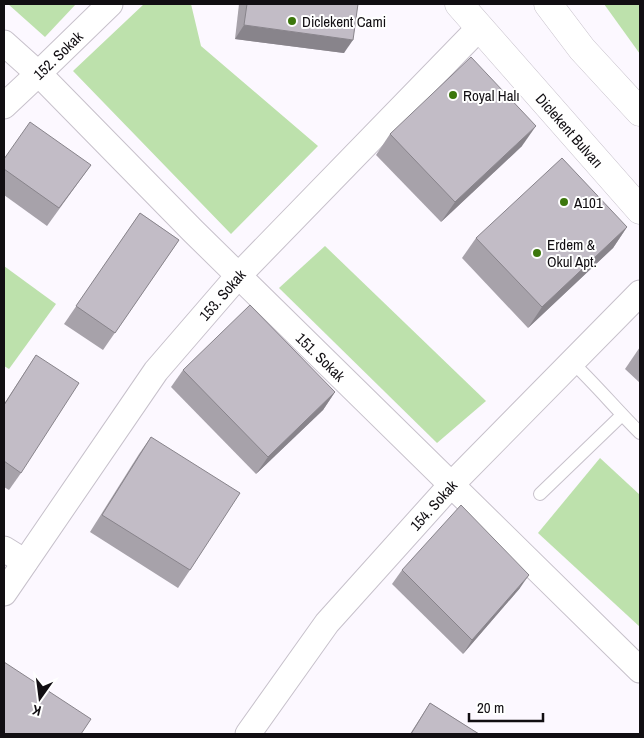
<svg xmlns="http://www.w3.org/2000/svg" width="644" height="738" font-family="'Archivo Narrow',sans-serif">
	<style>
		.green { fill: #bde1ac }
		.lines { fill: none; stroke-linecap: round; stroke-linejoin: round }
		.lane-casing { stroke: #c7c1cb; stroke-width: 14 }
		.street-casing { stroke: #c7c1cb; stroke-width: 27 }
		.primary-casing { stroke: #c7c1cb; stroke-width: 29 }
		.lane { stroke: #fff; stroke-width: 12 }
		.street { stroke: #fff; stroke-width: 25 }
		.primary { stroke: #fff; stroke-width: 28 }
		.wall { fill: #a7a2aa }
		.shaded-wall { fill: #88848b }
		.building { fill: #c2bcc6; stroke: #88848b }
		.poi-dot { fill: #3c770c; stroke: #fff; stroke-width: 2 }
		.labels { text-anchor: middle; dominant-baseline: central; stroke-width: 4; stroke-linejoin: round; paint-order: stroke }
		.poi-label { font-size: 15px; fill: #110e12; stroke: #fff; text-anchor: start }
		.street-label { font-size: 15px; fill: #110e12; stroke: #fff }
	</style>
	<rect width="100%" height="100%" fill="#fcf8ff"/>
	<g class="green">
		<path d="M8,4H76L45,37Z"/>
		<path d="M144,4H191L201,46L318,146L231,234L73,71Z"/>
		<path d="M604,4H640V54Z"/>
		<path d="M325,246L486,401L437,443L279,288Z"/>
		<path d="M4,266L56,304L9,369L4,366Z"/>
		<path d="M600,458L640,495V627L538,533Z"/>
	</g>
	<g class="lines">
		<defs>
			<g id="lane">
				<path d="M572,362C596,385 617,410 640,433"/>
				<path d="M540,494L622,415"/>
			</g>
			<g id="street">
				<path id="s1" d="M4,43L43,78L193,231L640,670"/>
				<path id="s2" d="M4,106L38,74L110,4"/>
				<path d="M4,549L25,562"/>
				<path id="s3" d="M4,593L156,371L238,276L480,27"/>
				<path id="s4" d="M248,734L327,623L451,485L640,293"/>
			</g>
			<g id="primary">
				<path id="s5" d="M459,4L640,210"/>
				<path d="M548,4L582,49L640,112"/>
			</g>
		</defs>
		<use href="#lane" class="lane-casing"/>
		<use href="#street" class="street-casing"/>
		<use href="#primary" class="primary-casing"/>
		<use href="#lane" class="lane"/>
		<use href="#street" class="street"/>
		<use href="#primary" class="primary"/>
	</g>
	<g class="wall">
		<path d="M239,4H358L344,53L235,39Z"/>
		<path d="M390,134L522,146L441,222L376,155Z"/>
		<path d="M4,159L91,165L47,226L4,195Z"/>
		<path d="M140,213L179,240L103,350L64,324Z"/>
		<path d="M627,227L613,248L528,328L462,258L476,238Z"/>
		<path d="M640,347V383L625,369Z"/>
		<path d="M36,355L21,473L9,490L4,487V404Z"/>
		<path d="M183,370L335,392L323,410L256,474L171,387Z"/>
		<path d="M151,437L190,570L178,588L90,532L139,454Z"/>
		<path d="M402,570L520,588L463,654L392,584Z"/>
		<path d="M430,703L479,734H410Z"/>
	</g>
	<g class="shaded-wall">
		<path d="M244,25L353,40L344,53L235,39Z"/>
		<path d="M536,126L522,146L441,222L455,202Z"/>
		<path d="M627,227L613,248L528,328L542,307Z"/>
		<path d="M335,392L323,410L256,474L268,457Z"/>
		<path d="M529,575L520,588L463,654L472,640Z"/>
	</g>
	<g class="building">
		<path d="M247,4H358L353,40L244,25Z"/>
		<path d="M471,57L536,126L455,202L390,134Z"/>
		<path d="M30,122L91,165L59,208L4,169V159Z"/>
		<path d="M562,158L627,227L542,307L476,238Z"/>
		<path d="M140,213L179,240L115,333L76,306Z"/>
		<path d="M250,305L335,392L268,457L183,370Z"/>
		<path d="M36,355L79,383L21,473L4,461V405Z"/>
		<path d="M151,437L240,493L190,570L102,515Z"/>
		<path d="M461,505L529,575L472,640L402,570Z"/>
		<path d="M4,662L91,719L81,734H4Z"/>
		<path d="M430,703L479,734H411Z"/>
	</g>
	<g class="poi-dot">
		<circle cx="292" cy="21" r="5"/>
		<circle cx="453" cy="95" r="5"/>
		<circle cx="564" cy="202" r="5"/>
		<circle cx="537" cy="253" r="5"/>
	</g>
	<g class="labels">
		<g class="poi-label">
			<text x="302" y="21">Diclekent Cami</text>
			<text x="463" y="95">Royal Halı</text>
			<text x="574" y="202">A101</text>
			<text x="547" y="244">Erdem &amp;<tspan x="547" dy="17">Okul Apt.</tspan></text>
		</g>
		<g class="street-label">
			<text stroke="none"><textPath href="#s2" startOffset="74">152. Sokak</textPath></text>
			<text stroke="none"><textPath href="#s5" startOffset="168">Diclekent Bulvarı</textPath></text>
			<text stroke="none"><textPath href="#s3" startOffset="370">153. Sokak</textPath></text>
			<text stroke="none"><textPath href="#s1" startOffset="446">151. Sokak</textPath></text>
			<text stroke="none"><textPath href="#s4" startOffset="295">154. Sokak</textPath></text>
		</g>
	</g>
	<rect width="644" height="738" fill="none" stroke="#110e12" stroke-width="10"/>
	<g transform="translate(40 698) rotate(194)" stroke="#ffffff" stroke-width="4" paint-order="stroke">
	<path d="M0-4L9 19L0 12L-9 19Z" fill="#110e12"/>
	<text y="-8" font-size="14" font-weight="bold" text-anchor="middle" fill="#110e12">K</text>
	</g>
	<path d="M469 713v8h74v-8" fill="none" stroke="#110e12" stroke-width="2.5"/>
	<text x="477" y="713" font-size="15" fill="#110e12" stroke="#ffffff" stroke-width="4" paint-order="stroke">20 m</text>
</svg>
